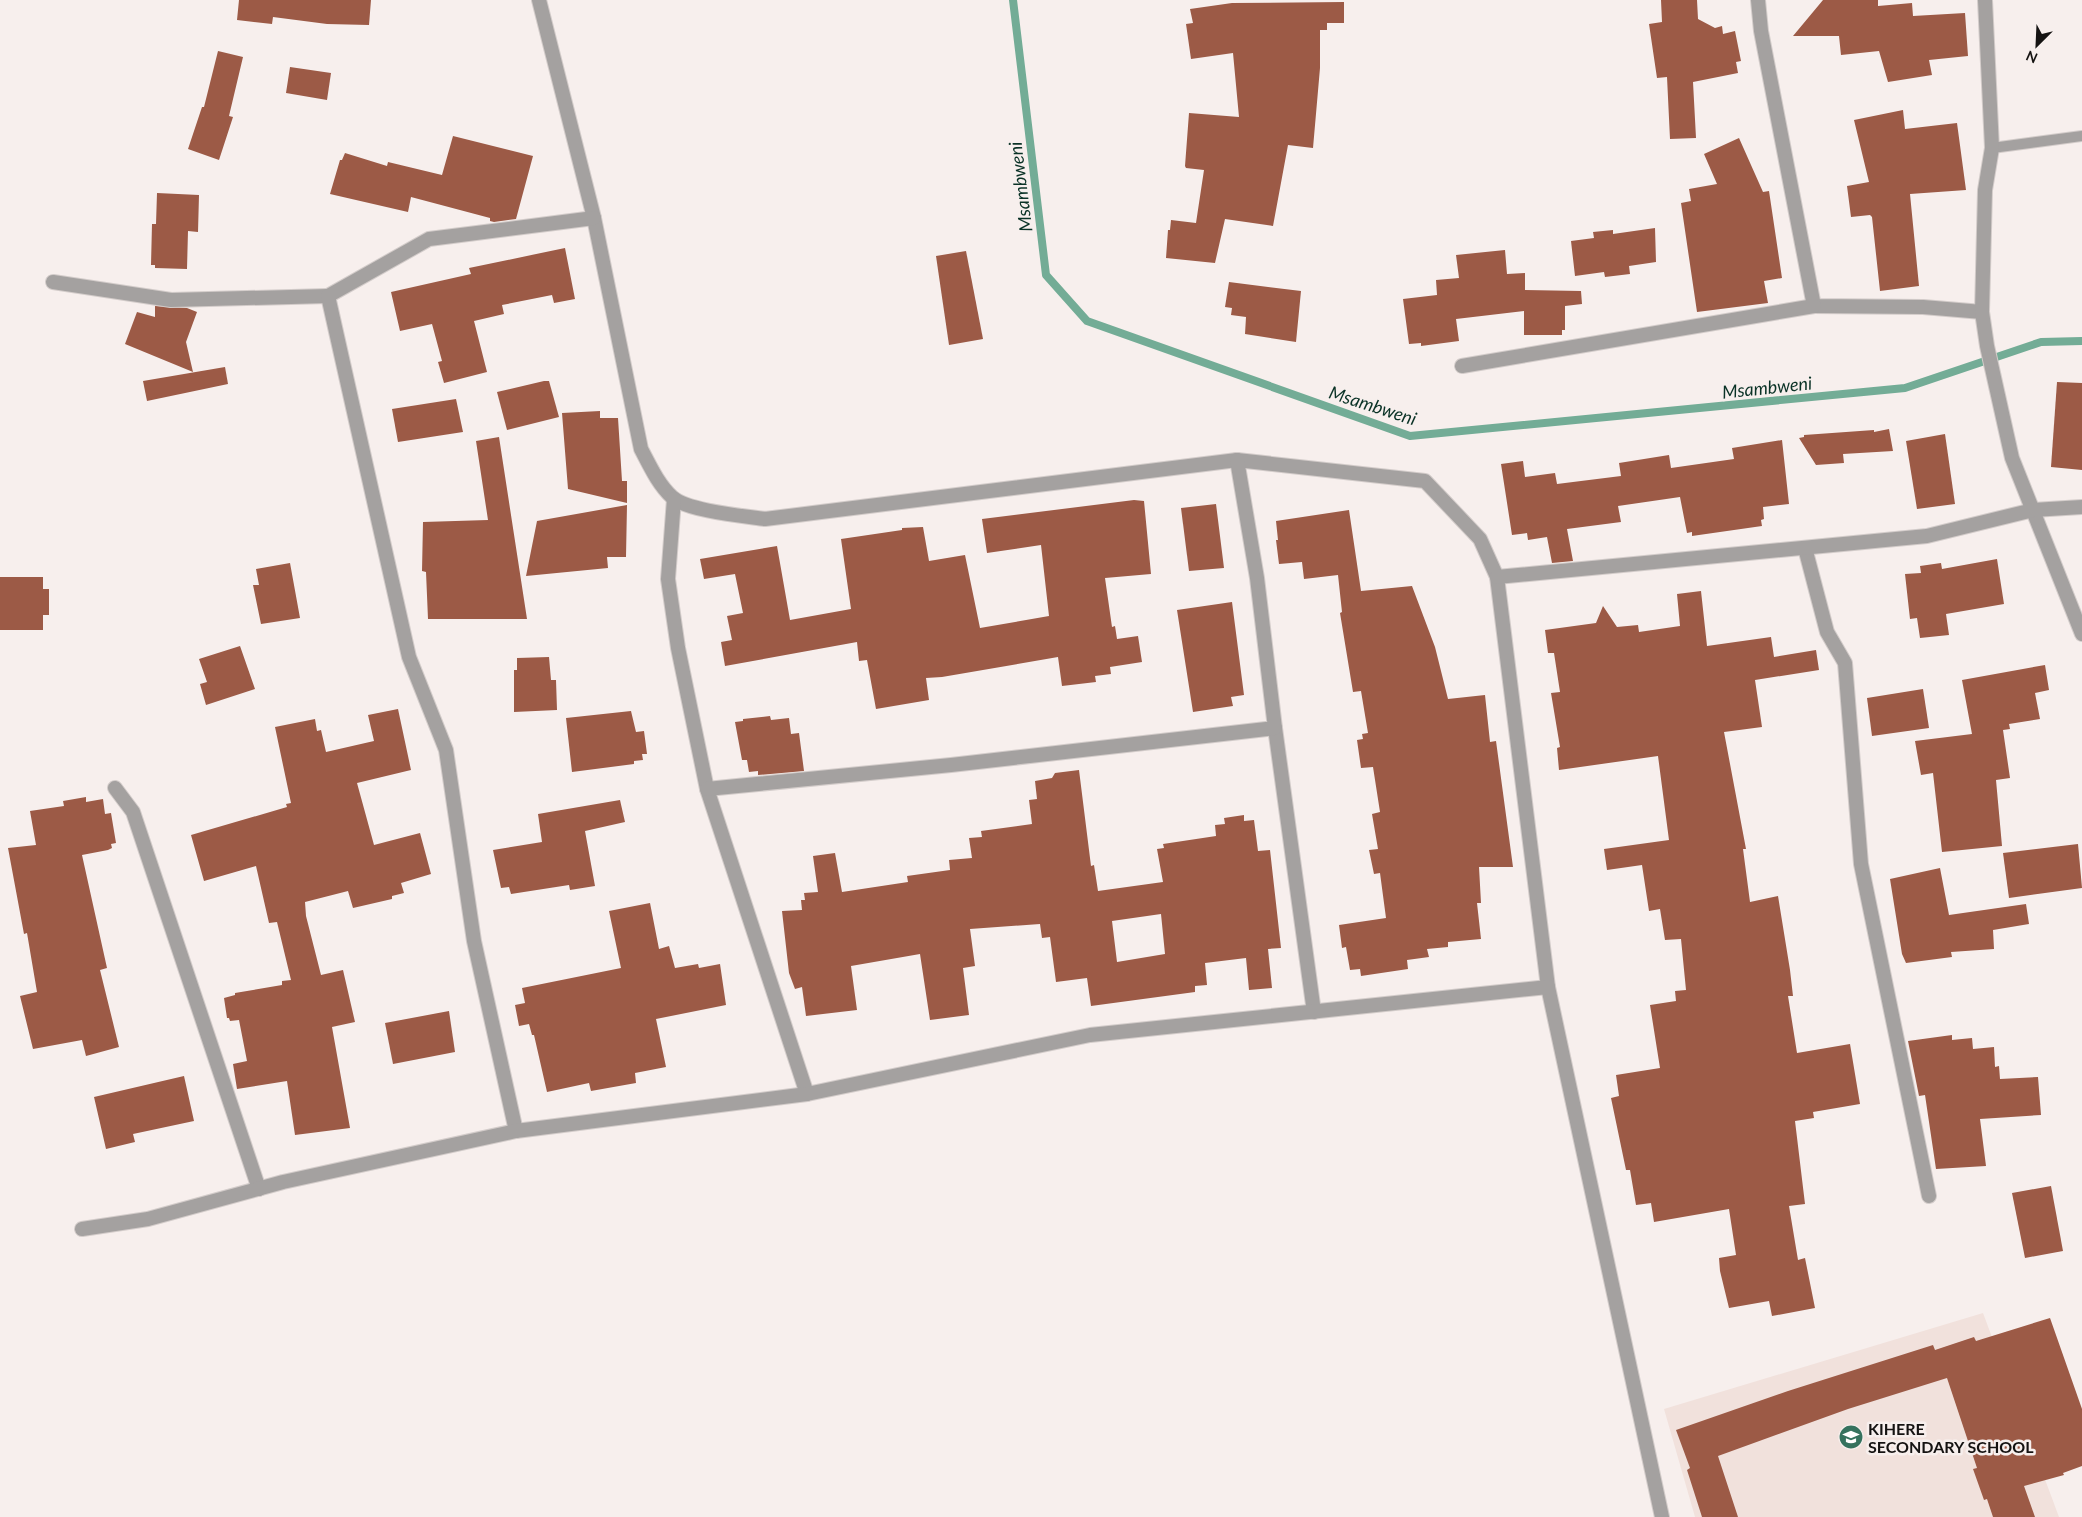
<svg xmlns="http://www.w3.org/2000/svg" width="2082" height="1517" font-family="Lato,sans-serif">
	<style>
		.built { fill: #f1e1dc }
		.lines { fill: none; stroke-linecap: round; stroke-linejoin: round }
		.stream { stroke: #73ac96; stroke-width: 8 }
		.building { fill: #9c5a46; fill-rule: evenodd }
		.service-casing { stroke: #d3ccca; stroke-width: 12 }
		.minor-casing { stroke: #d3ccca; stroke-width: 16 }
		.service { stroke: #a4a1a0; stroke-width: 10 }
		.minor { stroke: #a4a1a0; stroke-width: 14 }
		.labels { text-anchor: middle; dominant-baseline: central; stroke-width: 5; stroke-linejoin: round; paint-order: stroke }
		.poi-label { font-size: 16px; font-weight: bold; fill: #151312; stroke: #f7efed; text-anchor: start }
		.water-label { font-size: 18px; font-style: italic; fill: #0a3226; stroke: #f7efed }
	</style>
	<rect width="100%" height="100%" fill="#f7efed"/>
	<path class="built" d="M1983,1313L2059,1517H1695L1664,1409Z"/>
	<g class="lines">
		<path class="stream" d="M1013,0L1046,275L1087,321L1410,436L1905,388L2041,342L2082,341"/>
	</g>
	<g class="building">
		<path d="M239,0H371L369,25L327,24L273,17L272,24L237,20Z"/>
		<path d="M1661,0H1697L1698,19L1715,28L1722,26L1723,34L1735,31L1741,61L1736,62L1738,73L1693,82L1696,138L1670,139L1667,77L1657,78L1649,24L1662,22Z"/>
		<path d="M1823,0H1878V6L1912,3L1913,16L1965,13L1968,56L1929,60L1932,75L1888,82L1879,51L1841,55L1839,36H1793Z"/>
		<path d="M1344,2V23H1327V30H1320V68L1313,148L1288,145L1273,226L1225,219L1215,263L1166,258L1168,230H1170L1171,220L1196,223L1204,170L1186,168L1185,166L1189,113L1239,117L1233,53L1191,59L1186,24L1193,23L1190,9L1232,3Z"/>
		<path d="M218,51L243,57L229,116L233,117L219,160L188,149L202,107H204Z"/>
		<path d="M290,67L331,73L327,100L286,93Z"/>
		<path d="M1903,110L1905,129L1957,123L1966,190L1910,194L1919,286L1880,291L1872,217L1870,215L1851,217L1847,186L1869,182L1854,120Z"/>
		<path d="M453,136L533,156L516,219L494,222L490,221V218L411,197L408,212L330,194L340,160H342L345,153L387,166L388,162L442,175Z"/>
		<path d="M1739,138L1763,192L1769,191L1782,278L1764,281L1768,303L1697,312L1681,203L1691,201L1689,189L1717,184L1704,154Z"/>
		<path d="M157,193L199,195L198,232L188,231L187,269L155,268V265H151L152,224H156Z"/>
		<path d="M1655,228L1656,262L1629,266L1630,274L1605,277L1604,272L1575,276L1571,241L1594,238L1593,232L1613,230V234Z"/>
		<path d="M565,248L575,299L554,303L552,295L502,305L504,314L474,321L487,372L444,383L438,362L442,361L432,324L400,331L391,292L471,274L469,268Z"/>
		<path d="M1505,250L1507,274L1525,273V290L1581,291L1582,304L1565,306V330H1562V335H1524V311L1456,319L1459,341L1421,346V343L1409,344L1403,299L1437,295L1436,280L1459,278L1456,255Z"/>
		<path d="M966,251L983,339L949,345L936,256Z"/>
		<path d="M1229,282L1301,291L1296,342L1245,334L1246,317L1231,315L1232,308L1225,307Z"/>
		<path d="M155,306L187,308L197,312L186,342L193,372L125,344L137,312L155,317Z"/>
		<path d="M225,367L228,384L147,401L143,381Z"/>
		<path d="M544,381H549L559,417L507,430L497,392Z"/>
		<path d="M2057,382L2082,383V470L2051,467Z"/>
		<path d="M456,399L463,432L398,442L392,409Z"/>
		<path d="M600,411V418H618L622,481H627V503L568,489L562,413Z"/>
		<path d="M1889,429L1893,451L1843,454L1844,463L1816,465L1799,438L1804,437V435L1874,430V432Z"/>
		<path d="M1945,434L1955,504L1917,509L1906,441Z"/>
		<path d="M499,437L527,619H428L426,572L422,571L423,522L488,520L476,441Z"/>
		<path d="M1782,440L1789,504L1763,507L1764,519L1761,520L1762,526L1692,536V532L1687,533L1680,497L1618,506L1621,522L1567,529L1573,561L1552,563L1547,537L1528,540L1527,533L1512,535L1501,464L1523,461L1525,477L1555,473L1557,484L1621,476L1619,463L1669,455L1671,468L1734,459L1732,448Z"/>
		<path d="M1134,500L1144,501L1151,574L1105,578L1112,627L1115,626L1117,639L1138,636L1142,662L1110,667L1111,674L1095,676L1096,682L1062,686L1058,657L942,677L926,678L929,700L876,709L867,660L859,661L857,642L725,666L721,642L732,640L727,616L743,613L735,574L704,579L700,559L777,546L790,620L851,609L841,539L902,530V528L923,527L929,561L965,555L980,628L1049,616L1041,545L987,553L982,519Z"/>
		<path d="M1216,504L1224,568L1189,571L1181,508Z"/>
		<path d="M627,505L626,557H607L608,568L526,576L537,521Z"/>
		<path d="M1349,510L1361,591L1412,586L1435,647L1448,699L1485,695L1490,742L1496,741L1513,867H1479L1481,903H1477L1481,939L1448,942V947L1427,949L1429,957L1407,960L1408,969L1361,976L1360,969L1350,970L1346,947L1342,948L1339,925L1386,918L1380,873L1374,874L1369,850L1378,849L1372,814L1380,812L1373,767L1361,768L1357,740L1363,739L1362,734L1368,733L1361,691L1353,692L1340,613L1342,612L1338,575L1304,579L1302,562L1279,564L1276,540H1278L1276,521Z"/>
		<path d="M1997,559L2004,604L1946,614L1949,635L1920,638L1917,618L1910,619L1905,574L1921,573L1920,566L1941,563L1942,569Z"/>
		<path d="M290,563L300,618L261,624L253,585H259L256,569Z"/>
		<path d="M0,577H43V589H49V615H43V630H0Z"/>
		<path d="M1701,591L1707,646L1771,637L1774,657L1816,650L1819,670L1755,680L1762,727L1724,732L1746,849H1743L1750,902L1778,896L1790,970L1793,996H1788L1797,1053L1850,1044L1860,1104L1813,1112L1814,1118L1795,1121L1805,1204L1789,1206L1798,1260L1805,1258L1815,1308L1772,1316L1769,1301L1729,1308L1720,1271L1719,1258L1736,1255L1729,1209L1654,1222L1651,1203L1636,1205L1630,1170H1626L1611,1098L1619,1096L1616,1075L1660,1068L1650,1005L1676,1001L1675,991L1686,990L1681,939L1665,940L1660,909L1649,911L1642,865L1607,870L1604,849L1669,840L1658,756L1559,770L1557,748L1560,747L1551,693L1560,692L1554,653H1548L1545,630L1596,623L1603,606L1617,627L1638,625L1639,632L1680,626L1677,594Z"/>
		<path d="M1232,602L1244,695L1231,697L1233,706L1193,712L1177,610Z"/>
		<path d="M240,646L255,689L206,705L200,684L207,682L199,659Z"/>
		<path d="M549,657L551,680H556L557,710L514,712V670H517V658Z"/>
		<path d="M2045,665L2049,690L2035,693L2040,719L2009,724L2010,729L2003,730L2010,778L1996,780L2002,846L1942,852L1933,773L1921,775L1915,741L1972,734L1962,680Z"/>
		<path d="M1923,689L1929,728L1872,736L1867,698Z"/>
		<path d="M398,709L411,770L357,783L374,845L420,833L431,874L401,883L404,893L392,896V899L353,908L348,891L305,902L306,916L321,975L343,970L355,1022L332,1027L350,1128L295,1135L287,1081L237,1089L233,1064L247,1061L239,1020L230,1021L229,1018H227L224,998L235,995V993L282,985V981L291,980L277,922L269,923L256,866L204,881L191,835L287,807L286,804L291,803L275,727L315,719L317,731L321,730L326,752L374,741L368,715Z"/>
		<path d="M631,711L636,732L644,731L647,754H642L643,760L634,761V764L572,772L566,718Z"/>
		<path d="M770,716L771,720L789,718L791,734L799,733L804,771L758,775V771L749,772L747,760H742L735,722L743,721V719Z"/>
		<path d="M1079,770L1091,866L1094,865L1098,891L1163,882L1157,849L1164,848L1163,844L1216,836L1215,825L1225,824L1224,818L1244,815V821L1254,820L1258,851L1270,850L1281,948L1268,949L1272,988L1249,990L1246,958L1205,963L1207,985L1195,986V992L1091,1006L1087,978L1056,982L1050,937L1042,938L1040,924L970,929L975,966L963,968L969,1015L930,1020L920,954L851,966L857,1010L806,1016L802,987L795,989L789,973L782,911L802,910L801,900H805L804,893L818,892L813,856L835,853L842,892L908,882L907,876L950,870L949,860L972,858L969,838L982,837L981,831L1032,824L1029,800L1037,799L1035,781L1052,778L1055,773ZM1161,914L1165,954L1117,962L1112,921Z"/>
		<path d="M86,797V802L103,799L105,814L111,813L116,843L111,844L112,848L108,850L82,855L107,968L100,970L119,1047L86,1056L82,1040L33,1049L20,996L37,992L27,933L24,934L8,848L36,845L30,811L64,806L63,801Z"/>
		<path d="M620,800L625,822L585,831L595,886L570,890L569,885L511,894L509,887L501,888L493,850L542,842L538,814Z"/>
		<path d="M2078,844L2082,888L2009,898L2003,853Z"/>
		<path d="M1940,868L1949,915L2026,904L2029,924L1993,930L1994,949L1951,952L1952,957L1906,963L1902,954L1890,879Z"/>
		<path d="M650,903L659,949L669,946L675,968L698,964L699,968L720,964L726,1005L656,1019L666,1067L635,1073L636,1083L591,1091L589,1083L547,1092L534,1035H532L529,1024L519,1026L515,1005L525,1003L522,988L621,968L609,911Z"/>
		<path d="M449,1011L455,1052L393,1064L385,1023Z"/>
		<path d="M1952,1035V1040L1972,1038L1973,1049L1994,1047L1995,1067L1999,1066L2000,1079L2038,1077L2041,1115L1980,1119L1986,1166L1936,1169L1925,1095L1919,1096L1908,1041Z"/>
		<path d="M184,1076L194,1121L133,1134L135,1142L106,1149L94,1097Z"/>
		<path d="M2051,1186L2063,1251L2025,1258L2012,1193Z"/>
		<path d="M2050,1318L2082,1409V1466L2063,1473L2064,1475L2024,1486L2035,1517H1993L1987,1499L1984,1500L1973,1469L1977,1468L1947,1378L1848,1409L1718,1456L1738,1517H1702L1687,1470L1690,1468L1676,1430L1788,1391L1933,1345L1935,1350L1974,1337L1976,1341Z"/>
	</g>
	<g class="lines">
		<defs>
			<path id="service" d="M1992,148L2082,136"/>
			<g id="minor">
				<path d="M539,0L594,218L641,449C650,466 658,484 672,497C687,511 744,516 765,519L1237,460L1425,481L1480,539L1497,577L1548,987L1662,1517"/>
				<path d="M1758,0L1761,31L1814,306L1923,307L1982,312"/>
				<path d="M1985,0L1992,148L1985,190L1982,312L1987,346L2012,458L2082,634"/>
				<path d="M53,282L171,300L328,296"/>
				<path d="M1462,366L1814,306"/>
				<path d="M674,499L668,579L678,648L707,789L807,1094"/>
				<path d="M1805,548L1827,632L1845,663L1861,864L1929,1196"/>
				<path d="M1497,577L1927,536L2033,510L2082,507"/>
				<path d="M1275,728L1314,1012"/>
				<path d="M115,788L133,812L259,1189"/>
				<path d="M707,789L951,765L1275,728L1257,578L1237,460"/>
				<path d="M516,1131L474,941L446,750L409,657L328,296L429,239L594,218"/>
				<path d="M82,1229L148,1219L283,1182L516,1131L807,1094L1090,1035L1548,987"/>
			</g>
		</defs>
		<use href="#service" class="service-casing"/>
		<use href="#minor" class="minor-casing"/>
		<use href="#service" class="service"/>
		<use href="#minor" class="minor"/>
	</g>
	<defs>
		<symbol id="school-disc" viewBox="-11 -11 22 22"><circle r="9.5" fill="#35725e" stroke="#f7efed"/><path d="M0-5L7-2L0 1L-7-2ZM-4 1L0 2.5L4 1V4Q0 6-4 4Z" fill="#fff"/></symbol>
	</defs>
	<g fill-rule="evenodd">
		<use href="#school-disc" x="1837" y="1423" width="28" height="28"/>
	</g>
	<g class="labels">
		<g class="poi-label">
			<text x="1868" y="1428">KIHERE<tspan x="1868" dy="18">SECONDARY SCHOOL</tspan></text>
		</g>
		<g class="water-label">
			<text transform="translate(1020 187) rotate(-97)">Msambweni</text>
			<text transform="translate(1767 387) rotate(-6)">Msambweni</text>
			<text transform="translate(1373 405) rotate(18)">Msambweni</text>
		</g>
	</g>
	<g transform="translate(2037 45) rotate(204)" stroke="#f7efed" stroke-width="4" paint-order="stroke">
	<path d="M0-4L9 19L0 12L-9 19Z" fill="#151312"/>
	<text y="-8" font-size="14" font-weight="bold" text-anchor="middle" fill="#151312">N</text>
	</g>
</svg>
